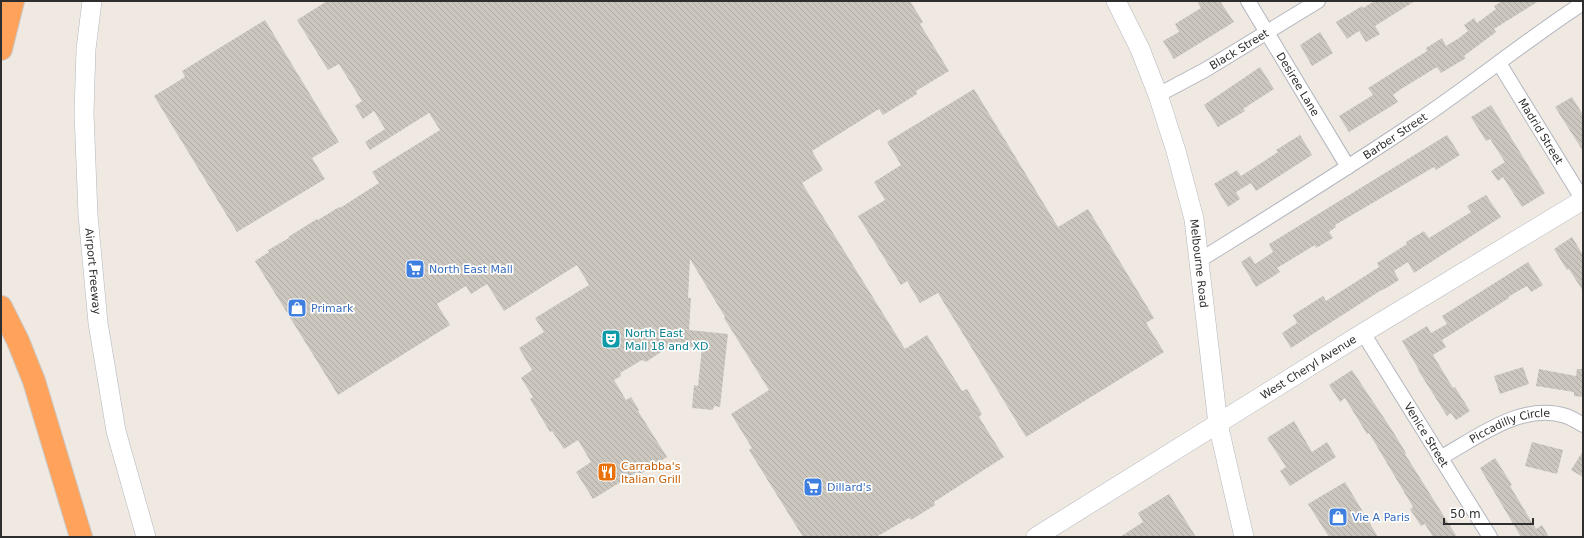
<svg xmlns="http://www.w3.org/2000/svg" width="1584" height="538" font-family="'DejaVu Sans',sans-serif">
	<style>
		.building { fill: url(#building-back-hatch) }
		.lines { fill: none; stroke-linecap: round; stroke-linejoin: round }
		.street-casing { stroke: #b4b7c1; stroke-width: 16 }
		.secondary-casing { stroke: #b4b7c1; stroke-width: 20 }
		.highway-casing { stroke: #c9c9c9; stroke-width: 24 }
		.street { stroke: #fff; stroke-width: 14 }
		.secondary { stroke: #fff; stroke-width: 19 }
		.highway { stroke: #ffa35c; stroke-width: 22 }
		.labels { text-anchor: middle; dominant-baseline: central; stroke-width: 3.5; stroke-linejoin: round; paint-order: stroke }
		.street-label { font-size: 11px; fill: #2e2e2e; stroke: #fff }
		.shop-label { font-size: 11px; fill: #366cbe; stroke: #fff; text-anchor: start }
		.culture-label { font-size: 11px; fill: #0d838f; stroke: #fff; text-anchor: start }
		.food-label { font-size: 11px; fill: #c56008; stroke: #fff; text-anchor: start }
	</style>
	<defs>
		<pattern id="building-back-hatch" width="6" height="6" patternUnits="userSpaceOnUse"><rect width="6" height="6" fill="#cbc7bf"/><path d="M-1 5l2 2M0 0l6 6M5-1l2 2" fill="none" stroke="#afaba4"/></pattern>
	</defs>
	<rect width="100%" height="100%" fill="#efe9e1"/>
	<g class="building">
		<path d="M327,1H910L923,22L920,24L949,71L916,91L917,94L883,115L879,109L812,151L823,170L802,183L905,349L927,335L962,391L967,389L982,414L979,417L1004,457L934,502L935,505L911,520L909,518L876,537H803L749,450L752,448L731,414L769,390L724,318L725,317L690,259L688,298H691L689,330L728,334L720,407L714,406L713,410L692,408L694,385L698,386L702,348L670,346L646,362L642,360L620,373L621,376L614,380L626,400L631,397L639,410L638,411L667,457L639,475L637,472L593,499L576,472L591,462L578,440L564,449L552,431L550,432L530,399L533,397L521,378L532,370L519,348L544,332L535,318L589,285L577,265L504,311L487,284L471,294L466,286L437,304L450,325L338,395L255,261L269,252L268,250L289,238L288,237L317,219L318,220L339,207L340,208L379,183L372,172L440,130L429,113L370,150L365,142L385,129L374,111L363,119L355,106L362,101L339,64L328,70L297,20Z"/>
		<path d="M1197,1H1220L1234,22L1174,59L1163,41L1179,32L1175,24L1201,8Z"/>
		<path d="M1375,1H1415L1375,26L1380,34L1366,42L1359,31L1347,39L1336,22L1362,6L1363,8Z"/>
		<path d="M1502,1H1539L1494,29L1496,32L1464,56L1466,58L1441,73L1437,67L1401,89L1393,95L1398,102L1349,132L1339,116L1373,95L1368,88L1427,51L1426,48L1442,38L1446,46L1459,38L1468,31L1464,25L1474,18L1477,23L1496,9L1494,6Z"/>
		<path d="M265,20L339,142L312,158L325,179L237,232L154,96L185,77L182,71Z"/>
		<path d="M1320,32L1333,53L1312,66L1300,45Z"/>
		<path d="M1260,67L1274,89L1243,109L1245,111L1218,127L1204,105Z"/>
		<path d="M974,89L1058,227L1088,209L1154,318L1146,323L1164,352L1026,437L938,293L920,303L907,281L901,285L858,216L885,200L874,182L901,165L887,142Z"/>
		<path d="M1572,97L1583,115V151L1555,107Z"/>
		<path d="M1491,105L1545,193L1522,207L1503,177L1498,181L1491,171L1505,162L1490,139L1486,141L1471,117Z"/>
		<path d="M1300,135L1312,155L1256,191L1251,183L1236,192L1240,199L1228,207L1214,184L1237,170L1241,176L1278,152L1276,150Z"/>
		<path d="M1447,135L1460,155L1436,170L1434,167L1335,225L1336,227L1329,232L1333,238L1316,248L1315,245L1277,268L1280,272L1256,287L1241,262L1250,256L1255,264L1273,252L1269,244Z"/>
		<path d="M1486,195L1501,217L1414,273L1408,262L1394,271L1399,280L1383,290V289L1291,348L1282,333L1297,323L1293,315L1323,296L1326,301L1379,267L1377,263L1407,244L1406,242L1424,231L1429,238L1471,212L1467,206Z"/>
		<path d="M1572,237L1583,255V291L1569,269L1567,270L1554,249Z"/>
		<path d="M1528,262L1543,285L1531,292L1527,286L1508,297L1509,298L1442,340L1446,347L1433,355L1453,388L1455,387L1470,411L1456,420L1451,413L1447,416L1418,370H1419L1402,341L1427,326L1431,333L1447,324L1442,316Z"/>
		<path d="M1523,367L1529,384L1500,394L1494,376Z"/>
		<path d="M1539,369L1576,376L1577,369H1583V397L1574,396V392L1536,386Z"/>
		<path d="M1352,370L1392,430L1406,453L1405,454L1457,537H1433L1425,524L1421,526L1410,509L1413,507L1369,433L1367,434L1345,398L1340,402L1329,385Z"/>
		<path d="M1294,421L1312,452L1327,442L1336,457L1290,486L1280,471L1286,467L1267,438Z"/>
		<path d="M1532,442L1563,450L1557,474L1525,466Z"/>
		<path d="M1583,451V477L1571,470Z"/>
		<path d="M1495,458L1512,485L1510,486L1536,529L1542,525L1549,537H1521L1480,468Z"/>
		<path d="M1345,482L1378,537H1329L1308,504Z"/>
		<path d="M1169,494L1196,537H1120L1143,522L1138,513Z"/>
	</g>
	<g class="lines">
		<defs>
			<g id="street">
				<path id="s1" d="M1248,1L1348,167"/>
				<path id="s2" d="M1499,63L1583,200"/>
				<path id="s3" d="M1158,95L1205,70L1318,1"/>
				<path id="s4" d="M1200,260C1272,215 1345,170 1416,122C1473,84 1526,40 1583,3"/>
				<path id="s5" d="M1363,333L1490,537"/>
				<path id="s6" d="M1440,458C1478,437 1521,402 1566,416C1572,418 1578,422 1583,425"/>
			</g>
			<g id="secondary">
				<path id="s7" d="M92,1L86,49L84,113L88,215L98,323L116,431L146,537"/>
				<path id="s8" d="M1116,1L1140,49L1158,95L1176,151L1194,219L1218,424L1244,537"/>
				<path id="s9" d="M1036,537L1363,333L1583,200"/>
			</g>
			<g id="highway">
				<path d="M1,49L13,1"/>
				<path d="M1,307L18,341L34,381L81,537"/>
			</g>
		</defs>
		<use href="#street" class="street-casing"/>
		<use href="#secondary" class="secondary-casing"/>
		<use href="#highway" class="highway-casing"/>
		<use href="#street" class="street"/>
		<use href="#secondary" class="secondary"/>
		<use href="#highway" class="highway"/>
	</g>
	<defs>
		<symbol id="supermarket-square" viewBox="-11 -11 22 22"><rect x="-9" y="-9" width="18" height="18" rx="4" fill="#3f7fe0" stroke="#fff"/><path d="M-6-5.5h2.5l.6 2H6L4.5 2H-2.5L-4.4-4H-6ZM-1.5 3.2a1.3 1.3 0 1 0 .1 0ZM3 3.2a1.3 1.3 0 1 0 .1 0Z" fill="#fff"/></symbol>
		<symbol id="shop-square" viewBox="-11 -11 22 22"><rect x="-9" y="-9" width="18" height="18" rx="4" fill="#3f7fe0" stroke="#fff"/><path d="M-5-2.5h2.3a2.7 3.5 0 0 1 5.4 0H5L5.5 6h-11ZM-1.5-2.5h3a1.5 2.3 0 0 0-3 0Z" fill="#fff"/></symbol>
		<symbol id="theatre-square" viewBox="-11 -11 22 22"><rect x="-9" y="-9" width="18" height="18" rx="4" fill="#0f9aa8" stroke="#fff"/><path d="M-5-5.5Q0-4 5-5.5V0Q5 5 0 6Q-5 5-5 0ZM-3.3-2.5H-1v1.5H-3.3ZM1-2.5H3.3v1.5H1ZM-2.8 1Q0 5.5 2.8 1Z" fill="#fff"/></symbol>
		<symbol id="restaurant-square" viewBox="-11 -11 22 22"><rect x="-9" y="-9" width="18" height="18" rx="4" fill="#e8710a" stroke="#fff"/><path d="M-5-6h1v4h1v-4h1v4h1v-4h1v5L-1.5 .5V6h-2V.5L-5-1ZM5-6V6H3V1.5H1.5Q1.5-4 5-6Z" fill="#fff"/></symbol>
	</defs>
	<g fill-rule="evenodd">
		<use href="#supermarket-square" x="404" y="258" width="22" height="22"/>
		<use href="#shop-square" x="286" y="297" width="22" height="22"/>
		<use href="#theatre-square" x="600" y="328" width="22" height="22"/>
		<use href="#restaurant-square" x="596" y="461" width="22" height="22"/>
		<use href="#supermarket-square" x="802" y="476" width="22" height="22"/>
		<use href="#shop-square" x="1327" y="506" width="22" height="22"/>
	</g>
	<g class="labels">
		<g class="street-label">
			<text stroke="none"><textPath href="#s3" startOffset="93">Black Street</textPath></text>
			<text stroke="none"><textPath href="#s1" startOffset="97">Desiree Lane</textPath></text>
			<text stroke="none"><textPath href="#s2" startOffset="80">Madrid Street</textPath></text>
			<text stroke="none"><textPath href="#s4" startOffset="231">Barber Street</textPath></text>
			<text stroke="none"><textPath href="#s8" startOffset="277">Melbourne Road</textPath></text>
			<text stroke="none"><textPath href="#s7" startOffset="271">Airport Freeway</textPath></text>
			<text stroke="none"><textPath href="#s9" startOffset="321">West Cheryl Avenue</textPath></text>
			<text stroke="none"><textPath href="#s6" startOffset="78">Piccadilly Circle</textPath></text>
			<text stroke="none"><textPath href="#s5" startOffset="120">Venice Street</textPath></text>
		</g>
		<g class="shop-label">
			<text x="429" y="269">North East Mall</text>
			<text x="311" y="308">Primark</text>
			<text x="827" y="487">Dillard's</text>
			<text x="1352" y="517">Vie A Paris</text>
		</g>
		<g class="culture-label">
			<text x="625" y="333">North East<tspan x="625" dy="13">Mall 18 and XD</tspan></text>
		</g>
		<g class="food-label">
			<text x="621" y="466">Carrabba's<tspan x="621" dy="13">Italian Grill</tspan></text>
		</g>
	</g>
	<rect width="1584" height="538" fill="none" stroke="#2e2e2e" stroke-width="4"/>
	<path d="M1444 518v6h89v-6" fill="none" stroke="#2e2e2e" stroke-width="2"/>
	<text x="1450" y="518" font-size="12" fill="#2e2e2e" stroke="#ffffff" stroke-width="3" paint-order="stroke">50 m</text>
</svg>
